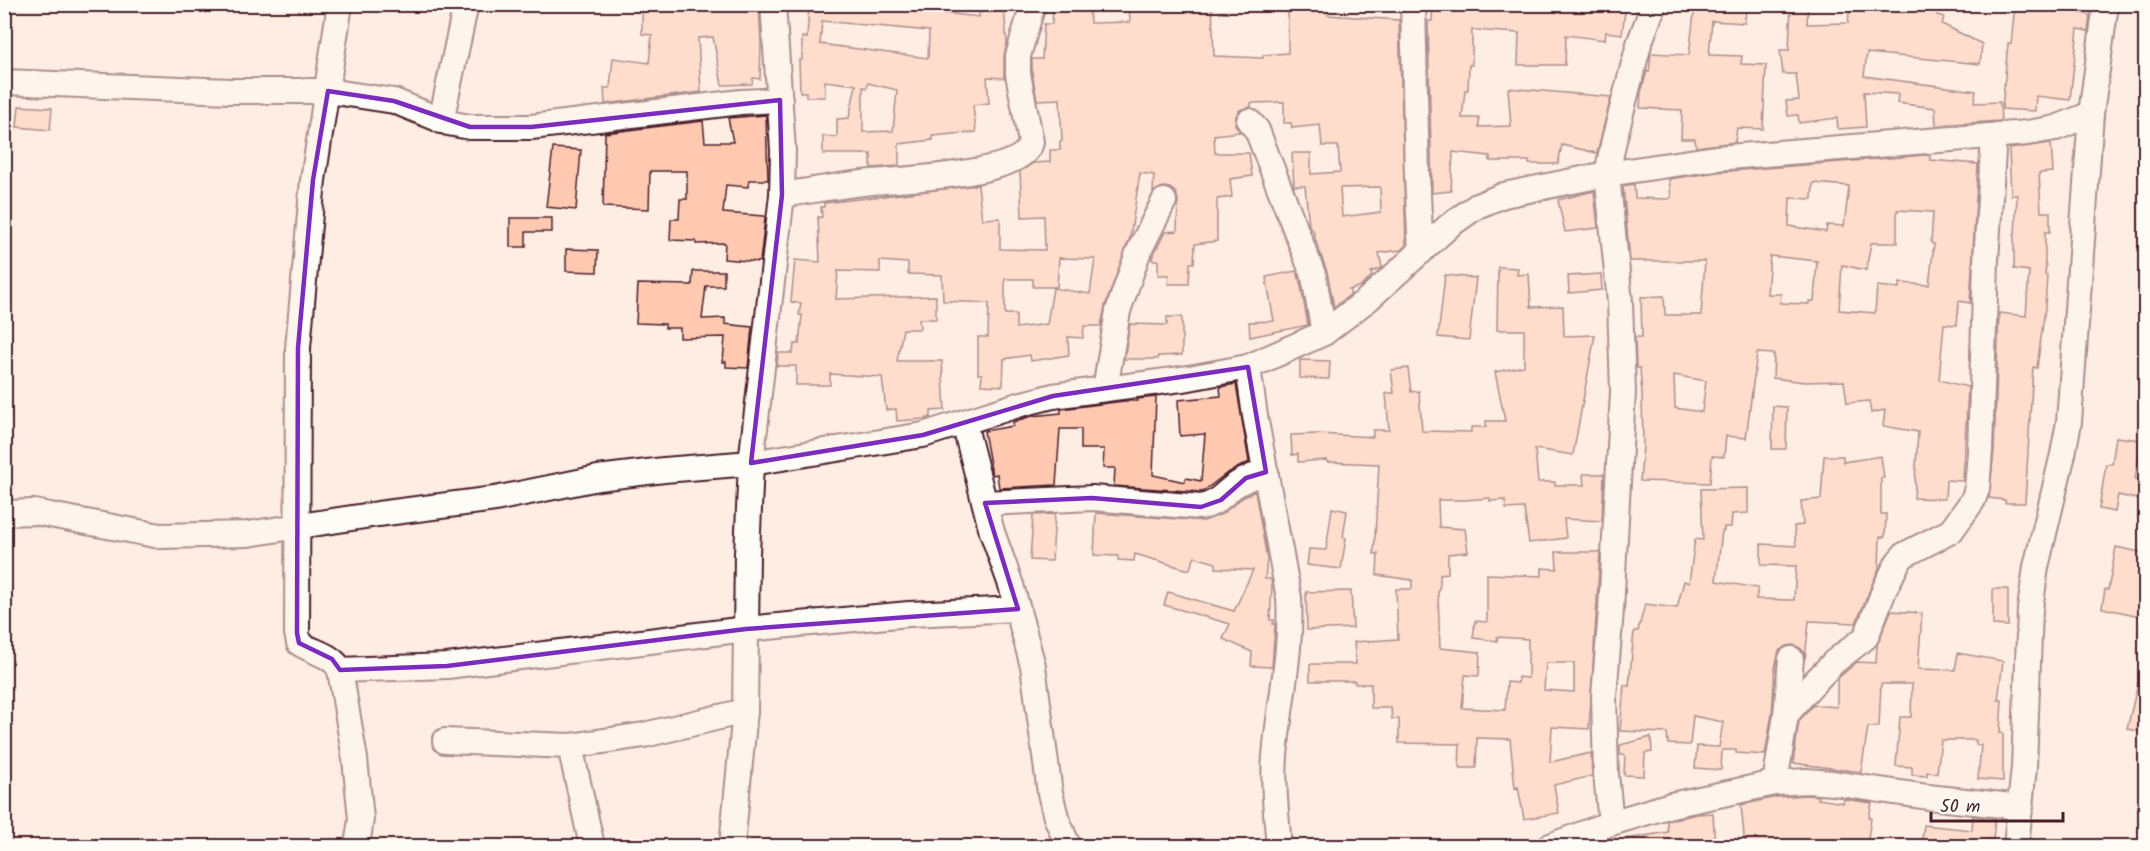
<svg xmlns="http://www.w3.org/2000/svg" width="2150" height="851" font-family="Kalam,sans-serif">
	<style>
		.building { fill: #ffc9b1; stroke: #4a1f2b; stroke-width: 1.5; fill-rule: evenodd }
		.lines { fill: none; stroke-linecap: round; stroke-linejoin: round }
		.minor-casing { stroke: #4a1f2b; stroke-width: 28 }
		.minor { stroke: #fdfcf7; stroke-width: 24 }
		.marked { fill: none; stroke: #7b2cbf; stroke-width: 4.5; stroke-linejoin: round }
	</style>
	<rect width="100%" height="100%" fill="#feede2"/>
	<filter id="ink" filterUnits="userSpaceOnUse"><feTurbulence type="fractalNoise" baseFrequency=".0167" numOctaves="2"/><feDisplacementMap in="SourceGraphic" scale="12" xChannelSelector="R" yChannelSelector="G"/><feConvolveMatrix kernelMatrix="1 2 1 2 8 2 1 2 1" color-interpolation-filters="sRGB"/></filter>
	<g filter="url(#ink)">
		<g class="building">
			<path d="M657,4H759L761,44L760,79L753,78L752,84L722,85L713,37L698,38L701,92L605,104L604,88H610L613,58L649,63L652,35L642,34V7H657Z"/>
			<path d="M809,4H935V12L979,17L980,5L1004,8L1007,43L1004,56V78L987,77L989,103L973,105L976,132L932,136L933,140L899,144V166L871,168V154H823V136L837,137V119L849,118L856,85L825,81V97H806V92H800L799,60H802V37L807,38ZM822,21L929,31L928,58L820,44ZM868,83L897,90L893,131L863,132V87L867,88Z"/>
			<path d="M1053,4H1089L1090,23L1130,22L1129,4H1212L1214,56L1263,58V55L1288,53V4H1328V15L1399,20L1406,245L1401,250L1379,253L1382,268L1371,272L1372,276L1361,286L1349,290L1351,294L1334,307L1327,272L1316,242L1313,230H1311L1309,226L1305,186H1294L1292,153H1311V174L1340,172L1338,146H1322L1320,125L1292,128L1291,123H1284V102L1251,103V107L1240,110L1236,116L1235,124L1240,132L1214,135L1215,153H1249L1252,176L1230,179L1232,197L1217,199V241L1195,244L1194,263H1190L1189,284H1168L1169,275H1158V260H1152V258L1165,232L1177,231L1178,200L1176,193L1170,188L1163,187L1153,192L1154,175L1140,173L1130,238L1105,306L1101,326H1084L1083,338L1068,337L1069,355L1031,361L1030,355L1004,359L1003,386L981,385L982,374H978V337H988L989,303L943,301L942,275L908,274V263L880,261V272L838,271L836,299L936,296V319H919L920,329H903L897,361H942L945,410L931,411V417L925,419L897,421L896,409L886,410L882,377L830,374V385H796V366H777L778,353H793L794,344H799L802,315H799L801,303L791,302L795,260L820,262L818,217H822L821,207H824V203L978,185L982,219L1000,218V249L1045,250L1044,216L1022,217L1020,171L1033,163L1050,162V150H1060V141H1062L1060,99L1037,100L1032,73V59H1042L1044,24H1052ZM1380,187L1381,212L1342,217L1340,188ZM1059,258L1095,259L1090,294L1053,288L1047,324L1016,328V314H1005V279H1033V287H1057Z"/>
			<path d="M1433,4H1551L1570,7V4H1626L1622,34L1606,32L1605,40L1566,35L1565,65H1518L1519,33L1472,30V65H1469L1468,90H1465L1462,118H1479V127L1511,126L1508,88L1611,97L1597,153L1562,145L1558,164H1529V161H1490V156L1453,152L1451,191L1432,193L1428,21H1432Z"/>
			<path d="M1703,4H1746L1745,23L1712,21L1709,55L1742,56L1741,64L1766,65L1763,129L1737,128L1735,142L1696,147L1695,139H1681L1682,110L1640,108L1641,92L1647,71L1649,72L1651,53L1689,55L1695,5L1703,6Z"/>
			<path d="M1791,4H1808L1807,24L1848,23L1850,4H1937V15L1944,17L1942,24L1982,44L1980,64L1867,53L1864,76L1976,91L1974,103L2000,102L2001,121L1936,125L1935,108L1897,103L1898,94L1864,92L1866,127L1838,129L1837,118L1799,123L1798,115L1788,116L1786,101L1799,100L1796,74H1783L1780,50H1789Z"/>
			<path d="M2015,4H2077L2076,12L2090,15L2088,31L2078,29L2070,100L2036,96L2035,111L2002,109L2008,43L2011,44Z"/>
			<path d="M19,106L52,108L50,130L17,127Z"/>
			<path d="M766,115L768,180H749L748,187L726,185L723,213L764,216L765,218L760,262L724,259L725,243L696,244V241L670,240L671,219H679L680,199H687V171H650L649,209L603,207L605,133L703,121L705,142H733L728,118Z"/>
			<path d="M2051,143L2053,172L2039,173L2041,212H2050V232H2045V265H2046L2045,275H2047L2045,308L2037,368L2033,367L2025,503H2005V500L1989,498L1994,451L1999,313L2026,316L2029,271L2014,269V235H2015L2017,195H2011L2009,149Z"/>
			<path d="M553,148L581,150L576,210L546,207Z"/>
			<path d="M1925,155L1930,156V160L1978,164L1970,303L1959,301L1957,325L1944,324L1939,380L1968,387L1963,481L1946,480L1945,499L1914,498L1918,432L1883,426L1885,410L1871,413L1869,401L1847,403L1844,381L1804,382L1773,378L1774,354L1757,353L1746,438L1726,436L1724,457L1712,456L1710,483L1640,481L1643,446L1642,394L1640,368H1636L1635,337H1642L1641,297L1664,296L1665,315H1701L1705,261H1630L1623,186L1634,184L1635,198L1669,199L1671,197L1669,179L1718,172ZM1813,183L1849,186L1844,226L1827,225L1826,232L1789,226L1790,198L1812,199ZM1897,210L1933,212L1931,243L1934,244L1929,285L1900,283L1899,288L1877,286L1875,313L1839,310L1842,265L1866,270L1871,243H1897ZM1770,256L1817,261L1814,301H1809V304L1780,303L1781,294H1767ZM1674,375L1706,381L1702,412L1675,408Z"/>
			<path d="M1594,191L1598,228L1565,232L1558,200Z"/>
			<path d="M510,218H552V232H526V247H510Z"/>
			<path d="M566,249L598,250L597,272L566,271Z"/>
			<path d="M1498,267L1518,268L1517,275L1529,274L1531,307L1563,306L1564,336L1595,335L1573,455L1535,449L1538,482H1555V485H1584L1583,474H1604L1602,521L1564,519L1566,538L1529,543L1524,508L1506,509L1505,500L1490,501V498L1465,500H1438L1439,527L1465,529L1468,552L1448,554V573L1440,574V584L1438,593L1440,648L1480,652L1479,676L1465,675L1462,708L1505,710L1507,682L1518,683V677L1528,678V639L1497,637V641L1473,638L1475,621L1487,622V574L1542,576V568L1557,569L1556,552H1600L1589,729L1552,727L1550,762L1591,753L1592,776L1554,785L1559,813L1524,819L1518,787L1515,788L1510,739L1477,738L1476,768H1459L1460,744L1399,743V719H1392L1391,708H1371V684H1355V681H1310V664H1356L1354,642L1398,639L1396,589H1412V580L1377,575L1378,554H1374L1379,464L1327,462V460L1298,462V454L1292,455L1291,435L1318,434L1373,437V430H1389L1386,393H1394L1391,370L1408,368L1411,392L1419,391L1422,431L1471,432V427H1486V421H1505L1495,372L1524,366V330H1497ZM1546,663H1574V692L1544,690Z"/>
			<path d="M693,271H724V286H706L702,319L725,318V324L752,327L748,368L726,367V362H723L725,337L680,338V328H665V324L636,323L638,284L692,285Z"/>
			<path d="M1296,271L1300,281L1308,325L1250,337L1249,322L1274,321L1266,277Z"/>
			<path d="M1601,274L1602,290L1569,293L1568,276Z"/>
			<path d="M1445,275L1476,278L1469,340L1438,337Z"/>
			<path d="M1167,317H1182V355L1158,356V359H1124L1130,324L1167,325Z"/>
			<path d="M1300,360L1330,361L1329,379L1300,378Z"/>
			<path d="M1236,384L1249,462L1226,474L1202,492L1114,486L1115,468H1103L1104,449H1081V429H1060L1056,485L999,488L997,474L992,475L984,431L1013,426V422L1032,416L1061,413V409L1124,401H1138L1137,399L1156,397L1153,475L1185,482L1186,478L1201,481L1205,434L1180,436L1178,400L1221,396L1220,387Z"/>
			<path d="M1773,406L1787,407L1786,449H1772Z"/>
			<path d="M2116,437L2141,440L2135,480L2145,482V501L2118,495L2115,512L2099,509L2106,464H2112Z"/>
			<path d="M1824,456H1843V462L1881,456L1884,478H1881V514H1886L1885,537H1880L1879,568L1856,623L1809,621L1805,659L1804,652L1800,648L1793,645L1786,646L1779,651L1775,668L1772,713L1765,755L1736,753V750H1722L1721,770L1695,768L1697,746L1719,747L1723,722L1693,716L1690,745L1668,744L1667,733L1620,731L1624,685L1629,686L1634,631H1638L1645,604L1677,608L1684,581L1689,583L1695,539L1703,540L1701,489L1748,488V513L1732,514L1731,527H1724V531H1722L1716,581L1758,588L1756,599L1794,600L1796,566L1761,565V544L1796,546L1794,526L1803,525L1801,501L1821,499Z"/>
			<path d="M1255,491L1267,559L1265,579H1271L1272,587L1270,620H1274L1273,624H1275L1272,667L1251,666L1252,652L1223,639L1230,624L1164,605L1168,592L1234,611L1253,570L1216,568V563L1195,557L1189,570L1135,554L1134,561L1118,560V556L1094,555L1096,513L1204,521L1222,514L1242,498Z"/>
			<path d="M1332,508L1347,511L1343,537L1346,538L1341,569L1307,565L1309,549L1326,550Z"/>
			<path d="M1055,514L1052,561L1030,560L1033,515Z"/>
			<path d="M2116,547L2145,553V617L2102,608L2105,589L2108,590Z"/>
			<path d="M1993,589H2008V626L1993,625Z"/>
			<path d="M1351,591L1353,628L1307,630L1306,592Z"/>
			<path d="M1891,611L1922,613L1918,669L1955,670L1958,653L2003,661L1998,700H2002L2000,733H2003V781L1978,779L1981,745H1976V740H1941L1937,773L1927,772V776L1912,775V767L1896,766L1900,717H1911L1912,684H1881L1879,727H1868L1861,772L1793,763L1799,721L1813,705L1837,707V679L1857,662L1876,663L1877,645Z"/>
			<path d="M2140,675L2145,676L2144,732L2127,729Z"/>
			<path d="M1651,737L1652,752L1645,753L1644,776L1624,775L1625,755H1620V745Z"/>
			<path d="M1806,795L1819,796L1818,799L1843,803L1844,799L1872,803L1869,817L1871,818L1867,846H1745L1741,805L1777,797Z"/>
			<path d="M1713,813L1715,846H1626L1625,839L1668,832L1667,821L1697,814Z"/>
			<path d="M1973,816L1995,818L1993,840L1987,839L1986,846H1921L1924,825L1972,830Z"/>
		</g>
		<g class="lines">
			<defs>
				<g id="minor">
					<path d="M340,4L313,180L298,348L297,633L299,643C312,652 334,655 340,670L355,759L361,819L357,846"/>
					<path d="M1413,4L1417,176L1421,252"/>
					<path d="M4,82L231,91H328L394,101L448,123L470,127H531L741,102L780,100"/>
					<path d="M441,121L466,4"/>
					<path d="M1249,121L1257,130L1314,277L1324,333"/>
					<path d="M782,195C809,191 836,186 863,183C893,179 1024,177 1031,142L1018,74V56L1033,4"/>
					<path d="M1248,367L1255,416L1289,598C1292,647 1281,696 1276,745C1272,778 1276,813 1279,846"/>
					<path d="M1105,389L1118,311L1138,253L1164,201"/>
					<path d="M964,423L992,532L1011,585L1033,666L1050,793L1056,817L1068,846"/>
					<path d="M985,503L1092,498L1201,507C1217,504 1222,495 1234,486C1245,479 1254,475 1266,472"/>
					<path d="M4,513L34,512L160,536L248,534L378,514L495,499L598,478L664,470L751,463L923,435L1018,405L1053,396L1189,378L1248,367L1324,333L1367,300L1450,225L1477,206L1504,195L1607,174L1716,158L2027,133L2056,128L2091,114"/>
					<path d="M340,670L447,666L746,629L909,614L1018,609"/>
					<path d="M1786,715L1810,687L1834,662L1866,637L1885,588L1898,562L1904,555L1951,531L1973,500L1977,489L1980,451L1986,261L1994,136"/>
					<path d="M445,741L570,746L644,735L745,711"/>
					<path d="M570,746L592,846"/>
					<path d="M1775,783L1786,715L1791,659"/>
					<path d="M1611,823L1606,774L1604,696L1611,610L1623,392L1620,302L1607,174L1614,140L1639,44L1654,4"/>
					<path d="M732,846L745,711L747,554L751,463L782,195L783,150L773,4"/>
					<path d="M1550,846L1611,823L1671,805L1775,783L1806,781L1833,783L1928,797L2021,807"/>
					<path d="M2016,846L2024,767L2030,609L2036,567L2063,454L2069,422L2091,114L2106,4"/>
				</g>
			</defs>
			<use href="#minor" class="minor-casing"/>
			<use href="#minor" class="minor"/>
		</g>
	</g>
	<path d="M0 0H2150V851H0ZM328,91L394,101L470,127H531L780,100L782,195L751,463L923,435L1053,396L1248,367L1266,472L1246,478L1221,500L1201,507L1092,498L985,503L1018,609L746,629L447,666L340,670L332,659L299,643L297,633L298,348L313,180Z" fill="#feede2" fill-opacity=".55" fill-rule="evenodd"/>
	<path class="marked" d="M328,91L394,101L470,127H531L780,100L782,195L751,463L923,435L1053,396L1248,367L1266,472L1246,478L1221,500L1201,507L1092,498L985,503L1018,609L746,629L447,666L340,670L332,659L299,643L297,633L298,348L313,180Z"/>
	<rect width="2150" height="851" fill="none" stroke="#fdfcf7" stroke-width="24"/>
	<rect x="12" y="12" width="2126" height="827" fill="none" stroke="#4a1f2b" stroke-width="2" filter="url(#ink)"/>
	<path d="M1931 812v9h132v-9" fill="none" stroke="#4a1f2b" stroke-width="3"/>
	<text x="1940" y="812" font-size="18" fill="#4a1f2b" stroke="#fdfcf7" stroke-width="4.5" paint-order="stroke">50 m</text>
</svg>
